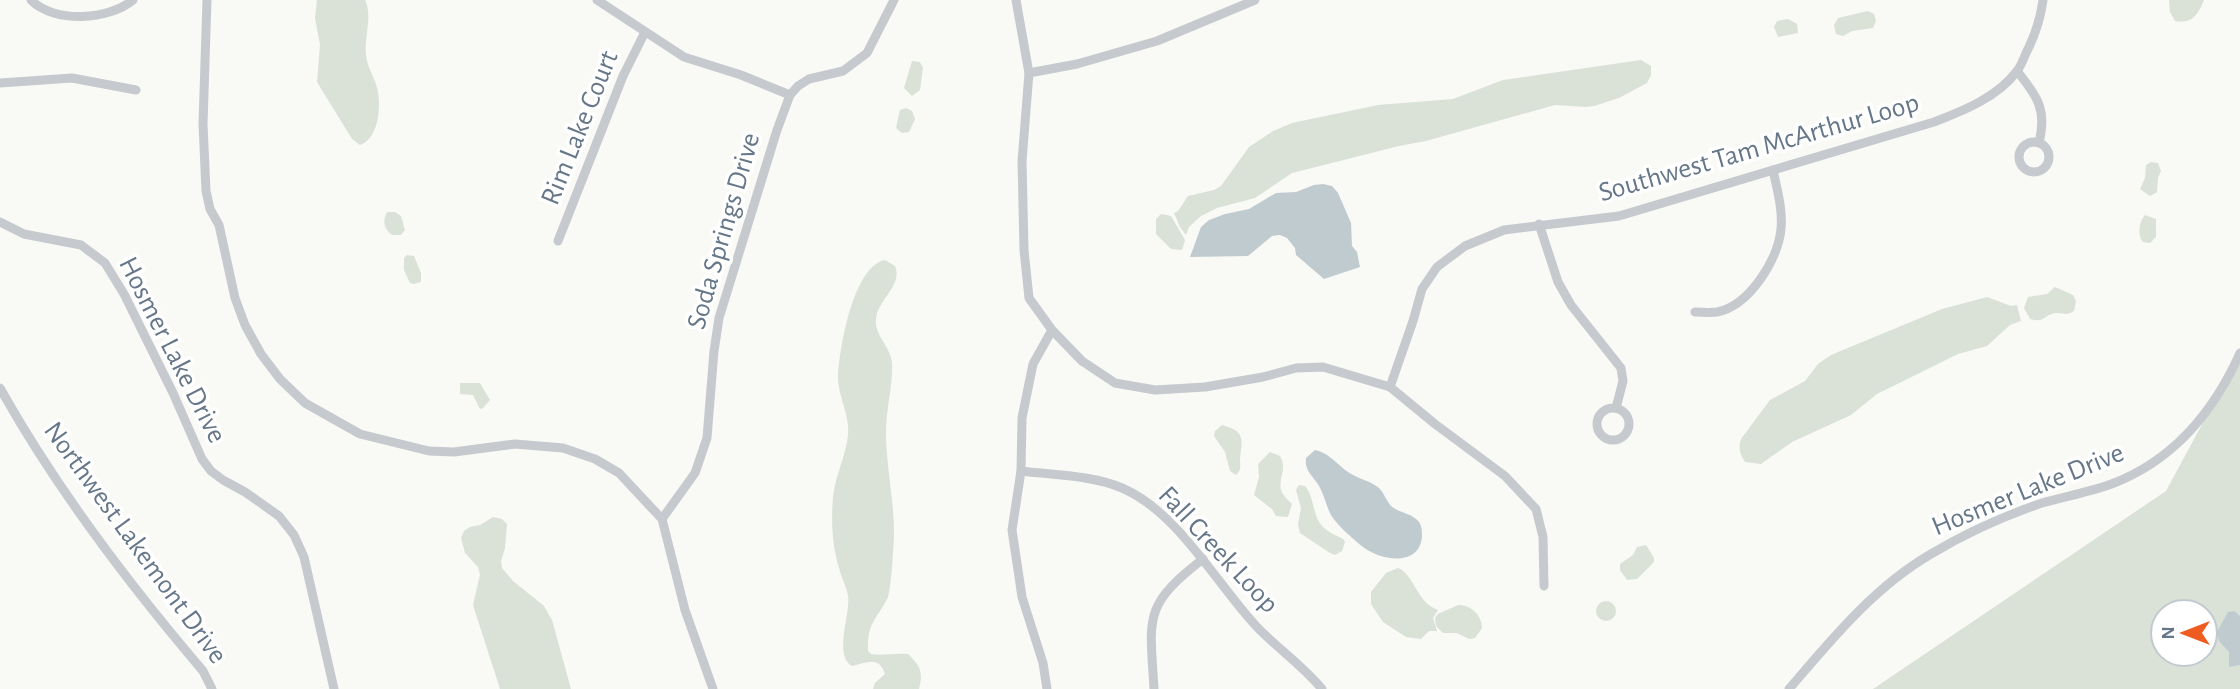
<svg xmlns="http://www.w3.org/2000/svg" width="2240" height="689" font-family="'Alegreya Sans',sans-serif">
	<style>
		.green { fill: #dae1d7; fill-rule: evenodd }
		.water { fill: #c0cbd0 }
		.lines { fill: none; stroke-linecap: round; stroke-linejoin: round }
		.minor { stroke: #c6cace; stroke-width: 9 }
		.labels { text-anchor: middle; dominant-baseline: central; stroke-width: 7; stroke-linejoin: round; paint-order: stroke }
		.street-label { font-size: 28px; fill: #667789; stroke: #fff }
	</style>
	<rect width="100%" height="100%" fill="#f9f9f6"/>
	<g class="green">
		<path d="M317,0H365C373,17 364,36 366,55C367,68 376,79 378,92C381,109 378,139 360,145L352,139L317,82L320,45L315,18Z"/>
		<path d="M2169,0H2204C2198,15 2192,24 2175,21L2170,12Z"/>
		<path d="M1868,11L1874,14L1876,21L1873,28L1852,31L1843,36L1836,34L1834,25L1838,18Z"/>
		<path d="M1788,19L1797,24L1798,33L1778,37L1774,27L1777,21Z"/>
		<path d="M1641,60L1651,66V75L1647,83L1619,98L1594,106L1586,107L1555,105L1426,141L1399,146L1292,173L1255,198L1217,208L1201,216L1189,227L1186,235L1180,227L1174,213L1178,211L1188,196L1214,190L1221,186L1249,147L1273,131L1292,123L1378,105L1453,99L1503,80Z"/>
		<path d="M912,61L920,62L923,68L920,90L912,96L904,88Z"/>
		<path d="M906,108L912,111L915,119L909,132L902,133L896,128L900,110Z"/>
		<path d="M2151,162L2158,163L2161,171L2158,178L2157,192L2150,196L2140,189L2145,178L2146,165Z"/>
		<path d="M387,212H395L401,216L405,230L401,235H392C384,229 382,221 387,212Z"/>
		<path d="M1161,214L1171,216L1185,240L1182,250L1171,249L1156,234V219Z"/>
		<path d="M2145,215L2156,219V237L2150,243L2143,242C2137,236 2139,221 2145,215Z"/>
		<path d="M407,255L414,256L421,273V282L414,284L410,283L404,270V258Z"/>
		<path d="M885,260L895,266C903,286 878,299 876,319C874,335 891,347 892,363C893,386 886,409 886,432C886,466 894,499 894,533C894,544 891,589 888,597C877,620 867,621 868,651L871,654C883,656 895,653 908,654C921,666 923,673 919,689H873L875,683L885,674C879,655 866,663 852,666C833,655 851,614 848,596C847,588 842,579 840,571C832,547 831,522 833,497C835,476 846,456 848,435C850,415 838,396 838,378C839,350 853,266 885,260Z"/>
		<path d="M2055,287L2073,295L2076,301L2074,311C2066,316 2065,313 2057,313C2045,313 2045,324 2030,319L2024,308L2028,297L2047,294Z"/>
		<path d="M1987,297L2011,306L2017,305L2021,321L2010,325L1987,346L1958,354L1877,394L1851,415L1792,442L1761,464L1745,462C1740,454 1738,448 1741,439L1770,400L1805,381L1818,364L1831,355L1942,309Z"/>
		<path d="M2240,354V689H1873L2166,491ZM2163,612H2205V654H2163Z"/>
		<path d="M460,383H480L490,400L483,408L480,409L473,395L460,394Z"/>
		<path d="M1222,425C1246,431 1242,440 1240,459C1240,467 1242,469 1236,475L1230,471L1225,452L1214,436L1215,431Z"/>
		<path d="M1270,452L1280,456C1288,470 1278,477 1281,490C1283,496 1288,500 1292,504L1288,517L1276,516L1272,509L1254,495L1259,477L1258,464Z"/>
		<path d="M1299,485L1305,486C1315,498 1312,516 1323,527C1328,532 1337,536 1343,539L1345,542L1342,551L1335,555L1330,553L1300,533L1298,524L1301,508L1296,490Z"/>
		<path d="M493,517L502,519L507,524L505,548L501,561L502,568L513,581L544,606L552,620L571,689H500L473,605L480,575L478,567L465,553L461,538L464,531L470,527L480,525Z"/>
		<path d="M1646,545L1654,558V562L1637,579L1627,580L1620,570V564L1633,555L1637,547Z"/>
		<path d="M1398,568C1414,574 1416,602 1438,610L1433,618L1437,631H1429L1421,639L1406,637L1383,622L1371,604V592L1386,573Z"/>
		<circle cx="1606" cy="611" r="10"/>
		<path d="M1458,605C1471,605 1482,615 1482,628L1475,638L1469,639L1457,633H1443L1436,626L1435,618L1438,614Z"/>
	</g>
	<g class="water">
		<path d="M1323,184L1332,186L1338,193L1351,223L1352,246L1357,252L1360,267L1324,279L1296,255L1295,248L1287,238L1280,235L1272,236L1248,256L1190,257L1201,227L1209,220L1225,214L1249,209L1276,193L1296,192L1314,185Z"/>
		<path d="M1315,450C1331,453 1340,469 1355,476C1363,480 1372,482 1379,488C1384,493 1386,500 1391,506C1399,513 1412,513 1419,522C1422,527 1422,531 1422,537C1419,566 1384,561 1366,549C1357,543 1336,524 1331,515C1327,508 1325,498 1321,490C1316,477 1304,473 1306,458Z"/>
		<path d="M2234,611L2240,616V665L2229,667V652L2219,641L2217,632L2228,612Z"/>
	</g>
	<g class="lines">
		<g class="minor">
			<path d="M31,0C55,24 109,20 133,0"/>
			<path d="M207,0L203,124L206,191L210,209L219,225L235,298L245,325L261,354L280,379L305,403L360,434L429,451L454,452L515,444L563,448L595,459L619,473L662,519L685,610L713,689"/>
			<path d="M597,0L684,57L741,75L790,95"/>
			<path d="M1016,0L1029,73L1022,161L1024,250L1029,298L1052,330L1082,361L1115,383L1155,390L1205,387L1263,377L1296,368L1323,367L1390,387L1435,424L1505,476L1536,509L1543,537L1544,586"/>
			<path d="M2017,71C2038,97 2047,110 2039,143"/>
			<path d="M1029,73L1077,64L1157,41L1255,0"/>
			<path d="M0,83L72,78L136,90"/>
			<circle cx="2034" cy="157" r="15"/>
			<path d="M0,222L24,234L81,245L105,263L124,294L173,393L202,459L211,471L223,480L245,492L279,516L294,535L304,557L334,689"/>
			<path d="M1539,224L1558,282L1571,305L1621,368L1623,381L1616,408"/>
			<path d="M558,241L623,76L645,32"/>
			<path d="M1695,312C1702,312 1710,313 1717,312C1749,306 1778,260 1781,229C1783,210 1777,189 1773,170"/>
			<path d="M1390,387L1413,321L1422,289L1437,267L1465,246L1504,230L1619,216L1934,122C1963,111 1998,97 2017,71C2022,65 2025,54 2029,47C2036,32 2041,16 2043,0"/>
			<path d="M0,388C57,490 128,583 203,671L212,689"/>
			<circle cx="1613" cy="424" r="16"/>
			<path d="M1021,471C1053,475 1092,475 1122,488C1178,512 1216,583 1256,626C1277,648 1302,665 1322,689"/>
			<path d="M662,519L695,473L707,438L714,351L719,318L777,130L790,95L798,86L809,79L843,71L867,53L894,0"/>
			<path d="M1047,689L1043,663L1022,597L1012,530L1021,471L1022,418L1033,364L1052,330"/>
			<path d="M1154,689C1150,618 1142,606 1203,559"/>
			<path d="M1789,689C1831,640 1874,587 1931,554C1966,533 2004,516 2042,503C2066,496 2091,492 2114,483C2175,459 2214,411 2240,353"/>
		</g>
	</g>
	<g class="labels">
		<g class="street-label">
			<text transform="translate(580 128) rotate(-68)">Rim Lake Court</text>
			<text transform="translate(1759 148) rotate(-16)">Southwest Tam McArthur Loop</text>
			<text transform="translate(724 231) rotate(-74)">Soda Springs Drive</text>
			<text transform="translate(172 350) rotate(63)">Hosmer Lake Drive</text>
			<text transform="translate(2028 490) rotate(-22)">Hosmer Lake Drive</text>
			<text transform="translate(135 543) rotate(54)">Northwest Lakemont Drive</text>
			<text transform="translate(1218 550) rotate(47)">Fall Creek Loop</text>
		</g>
	</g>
	<g transform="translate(2184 633) rotate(270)"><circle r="33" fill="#ffffff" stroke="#c2c9d0" stroke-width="2"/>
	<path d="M0-5L12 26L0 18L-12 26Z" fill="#ef5c20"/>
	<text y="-10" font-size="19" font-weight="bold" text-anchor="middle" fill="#667789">N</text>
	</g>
</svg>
